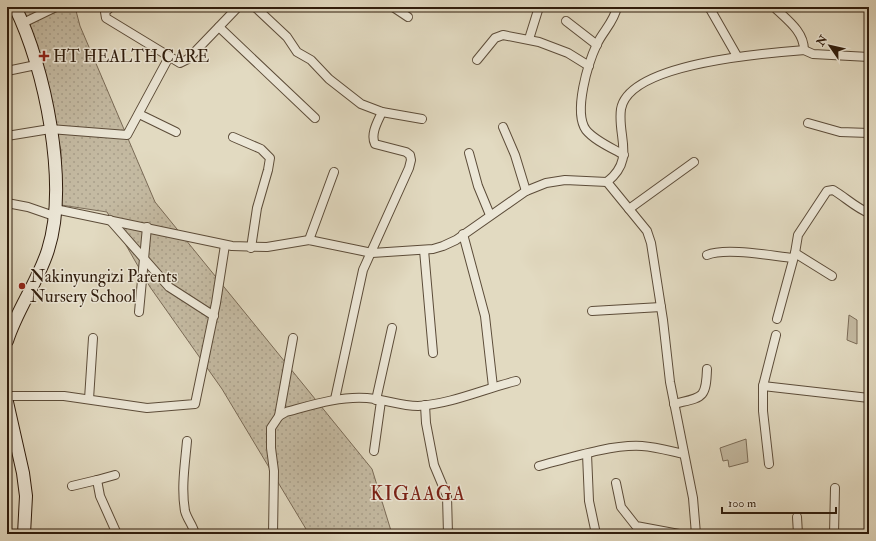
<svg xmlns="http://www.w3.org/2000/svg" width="876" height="541" font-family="'IM FELL Double Pica',serif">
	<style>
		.grass { fill: url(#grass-dots); stroke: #7a6b57 }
		.garden { fill: #c4baa2; stroke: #7a6b57 }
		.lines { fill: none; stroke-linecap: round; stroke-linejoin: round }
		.street-casing { stroke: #5c4c39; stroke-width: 10 }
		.secondary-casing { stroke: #2f1c0c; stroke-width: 14 }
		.street { stroke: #ece7d7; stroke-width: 8 }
		.secondary { stroke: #ece7d7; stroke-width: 12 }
		.poi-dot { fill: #8f2418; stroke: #ece7d7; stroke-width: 1.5 }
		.labels { text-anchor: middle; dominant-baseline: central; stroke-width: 3; stroke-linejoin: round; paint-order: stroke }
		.poi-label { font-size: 17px; fill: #2f1c0c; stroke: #ece7d7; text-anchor: start }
		.quarter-label { font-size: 19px; letter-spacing: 1px; fill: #7a1f14; stroke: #ece7d7 }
	</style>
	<defs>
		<pattern id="grass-dots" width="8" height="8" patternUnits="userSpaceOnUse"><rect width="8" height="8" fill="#c4baa2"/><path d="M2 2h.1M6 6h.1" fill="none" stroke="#a99f8a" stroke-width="1.8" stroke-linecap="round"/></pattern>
	</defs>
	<rect width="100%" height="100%" fill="#e2dac1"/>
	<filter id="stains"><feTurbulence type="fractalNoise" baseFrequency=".005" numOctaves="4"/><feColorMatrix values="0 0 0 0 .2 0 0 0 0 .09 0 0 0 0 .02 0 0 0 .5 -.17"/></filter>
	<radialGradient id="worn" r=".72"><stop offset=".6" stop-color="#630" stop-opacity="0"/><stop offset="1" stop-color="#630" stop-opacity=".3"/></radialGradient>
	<path class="grass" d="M19,7H75L80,26L155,202L372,469L392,534H309L222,389L150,287L107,212L61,205V150Z"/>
	<g class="garden">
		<path d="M849,315L857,320V344L847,340Z"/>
		<path d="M746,439L748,462L729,467L728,460L723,461L720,448Z"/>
	</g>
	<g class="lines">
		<defs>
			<g id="street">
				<path d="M111,7L105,12L106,18L180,63L188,59L238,7"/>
				<path d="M255,7L287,37L297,52L311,60L329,79L361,104L382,112L422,119"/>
				<path d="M393,7L408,17"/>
				<path d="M617,7C614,22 603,31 597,44C588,63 573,112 586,130C595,141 612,148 624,155"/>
				<path d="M709,7L737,56"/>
				<path d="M774,7C786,19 804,31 804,50"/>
				<path d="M566,21L597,45"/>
				<path d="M23,23L56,7"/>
				<path d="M219,27L315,118"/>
				<path d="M529,39L539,7"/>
				<path d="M477,60L495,38L503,35L539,42L568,53L589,66"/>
				<path d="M7,71L36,65"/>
				<path d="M139,114L176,132"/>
				<path d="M808,123L840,132L869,133"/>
				<path d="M503,127L515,155L526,191"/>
				<path d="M7,136L50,129L127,135L169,57"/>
				<path d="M233,137L261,149L270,158L268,170L257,208L251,248"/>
				<path d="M469,153L478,186L490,215"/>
				<path d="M607,182L647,231L651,243L663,320L670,382L693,498L696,534"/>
				<path d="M7,203L28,207L54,216"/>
				<path d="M55,209L232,246L267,247L309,240L372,253L433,249L443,246L456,240L526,191L546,183L565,180L607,182C636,159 617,137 621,109C629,63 766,53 804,50L813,54L869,57"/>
				<path d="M629,209L694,162"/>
				<path d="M110,220L169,287L214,316"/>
				<path d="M463,234L485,316L493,387"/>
				<path d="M309,240L334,172"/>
				<path d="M424,250L433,353"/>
				<path d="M795,253L832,276"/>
				<path d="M707,255C726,247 772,256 793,258"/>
				<path d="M592,311L661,307"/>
				<path d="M139,312L147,227"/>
				<path d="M777,319L795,253L798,235L827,191L833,190C845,197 856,208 869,213"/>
				<path d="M763,386L869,398"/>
				<path d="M7,396H64L147,408L195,404L216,303L225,245"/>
				<path d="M89,399L93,338"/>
				<path d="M335,399L363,270L409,168L411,160L410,155L406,152L375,144C370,134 378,121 382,112"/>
				<path d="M376,400L392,328"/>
				<path d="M674,404C702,397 706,400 707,369"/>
				<path d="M425,405L426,423L434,465L447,496L448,534"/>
				<path d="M279,416L293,338"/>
				<path d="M187,441C185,464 181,488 185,511C187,519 193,525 195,534"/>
				<path d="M374,451L381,401"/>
				<path d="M587,454L589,501L596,534"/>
				<path d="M769,464L763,411V386L776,335"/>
				<path d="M539,466C569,458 612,444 642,446C656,447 670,451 684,454"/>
				<path d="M97,480L115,475"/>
				<path d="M616,483L621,507L636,526L679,534"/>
				<path d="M72,486L97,480L100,496L117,534"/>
				<path d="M797,517L798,534"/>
				<path d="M273,534L274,471L271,448V428L279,416L286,412C312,405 339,396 367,398C384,399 400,406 418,406C451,404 484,389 516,381"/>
				<path d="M834,534L835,488"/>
			</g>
			<g id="secondary">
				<path d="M7,341C17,309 38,282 48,250C69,184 45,67 15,7"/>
				<path d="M7,402L23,473L26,496L24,534"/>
			</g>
		</defs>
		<use href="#street" class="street-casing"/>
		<use href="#secondary" class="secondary-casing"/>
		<use href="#street" class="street"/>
		<use href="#secondary" class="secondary"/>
	</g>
	<g class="poi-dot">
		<path d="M42 50h4v4h4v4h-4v4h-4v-4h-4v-4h4z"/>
		<circle cx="22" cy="286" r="4"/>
	</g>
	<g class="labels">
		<g class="poi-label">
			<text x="53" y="56">HT HEALTH CARE</text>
			<text x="30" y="276">Nakinyungizi Parents<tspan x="30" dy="20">Nursery School</tspan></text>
		</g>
		<g class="quarter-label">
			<text x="418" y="494">KIGAAGA</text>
		</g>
	</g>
	<rect width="876" height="541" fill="none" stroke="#e2dac1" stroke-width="24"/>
	<rect x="8" y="8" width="860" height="525" fill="none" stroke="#2f1c0c" stroke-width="2"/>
	<rect x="12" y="12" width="852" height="517" fill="none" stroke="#2f1c0c"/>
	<g transform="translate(830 46) rotate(304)" stroke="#ece7d7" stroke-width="3" paint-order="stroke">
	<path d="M0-3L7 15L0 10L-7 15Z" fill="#2f1c0c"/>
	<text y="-6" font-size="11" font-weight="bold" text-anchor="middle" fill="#2f1c0c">N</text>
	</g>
	<path d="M722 507v6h114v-6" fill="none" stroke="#2f1c0c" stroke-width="2"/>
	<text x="728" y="507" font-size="12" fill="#2f1c0c" stroke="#ece7d7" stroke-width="3" paint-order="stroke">100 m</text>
	<rect width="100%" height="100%" filter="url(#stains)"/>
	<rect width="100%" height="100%" fill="url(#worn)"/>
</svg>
